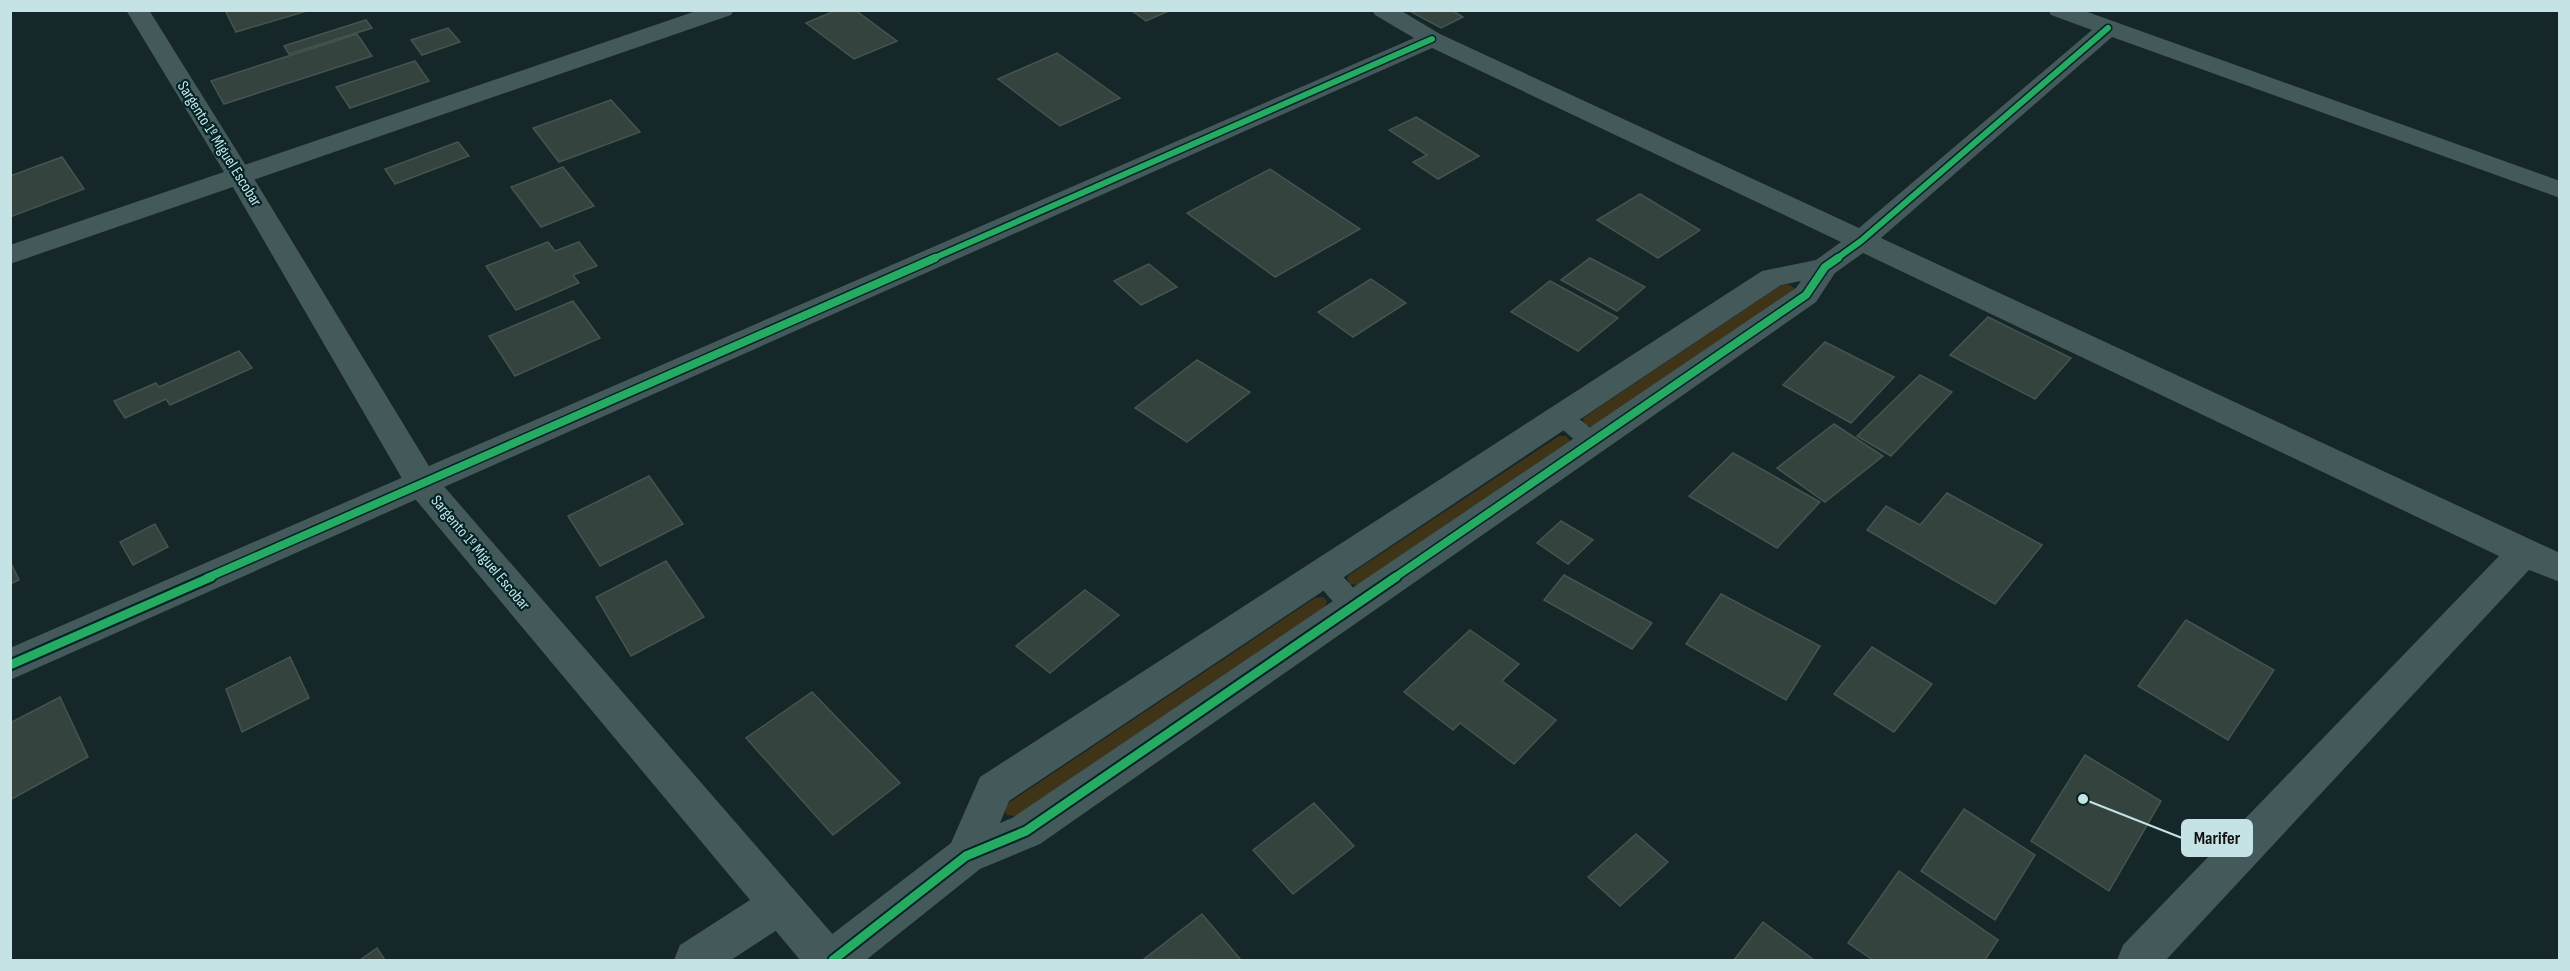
<svg xmlns="http://www.w3.org/2000/svg" width="2570" height="971" font-family="'Sofia Sans Condensed',sans-serif">
	<style>
		.green { fill: #3f3418 }
		.building { fill: #35433e; stroke: #45544e; stroke-width: 1.5 }
		.lines { fill: none; stroke-linecap: round; stroke-linejoin: round }
		.service { fill: #43595a; fill-rule: evenodd }
		.minor { fill: #43595a; fill-rule: evenodd }
		.tertiary { fill: #43595a; fill-rule: evenodd }
		.cycleway-far2-casing { stroke: #032327; stroke-width: 9 }
		.cycleway-far1-casing { stroke: #032327; stroke-width: 11 }
		.cycleway-casing { stroke: #032327; stroke-width: 13 }
		.cycleway-far2 { stroke: #26ab63; stroke-width: 6 }
		.cycleway-far1 { stroke: #26ab63; stroke-width: 8 }
		.cycleway { stroke: #26ab63; stroke-width: 9 }
		.labels { text-anchor: middle; dominant-baseline: central; stroke-width: 4.5; stroke-linejoin: round; paint-order: stroke }
		.street-label { font-size: 16px; fill: #c5e2e5; stroke: #032327 }
		.leader { fill: none; stroke: #c5e2e5; stroke-width: 2 }
		.callout-dot { fill: #c5e2e5; stroke: #032327; stroke-width: 2 }
		.callout { fill: #c5e2e5; stroke: #c5e2e5; stroke-width: 2 }
		.callout-label { font-size: 18px; text-anchor: middle; font-weight: bold; fill: #111 }
	</style>
	<rect width="100%" height="100%" fill="#152728"/>
	<g class="green">
		<path d="M1783,284L1790,285L1795,289L1593,427L1584,424L1583,418Z"/>
		<path d="M1559,436H1566L1570,441L1358,585L1350,584L1347,578L1349,575Z"/>
		<path d="M1323,597L1327,601L1325,607L1016,816L1007,815L1005,811L1007,804L1315,598Z"/>
	</g>
	<g class="building">
		<path d="M225,10H306L307,11L236,32Z"/>
		<path d="M837,10H855L897,41L854,59L806,23Z"/>
		<path d="M1131,10H1171L1146,21Z"/>
		<path d="M1408,10H1451L1463,17L1441,28Z"/>
		<path d="M366,20L372,28L289,54L284,46Z"/>
		<path d="M448,28L460,42L422,55L411,40Z"/>
		<path d="M357,34L372,56L224,104L211,81Z"/>
		<path d="M1057,53L1120,98L1060,126L998,79Z"/>
		<path d="M415,61L429,81L350,108L336,87Z"/>
		<path d="M611,100L640,132L559,162L533,128Z"/>
		<path d="M1416,117L1479,156L1438,179L1413,162L1427,155L1389,130Z"/>
		<path d="M458,142L469,156L395,184L385,169Z"/>
		<path d="M62,157L84,189L10,217V176Z"/>
		<path d="M563,167L594,206L541,227L511,187Z"/>
		<path d="M1270,169L1360,229L1275,277L1187,213Z"/>
		<path d="M1640,194L1700,230L1658,258L1597,220Z"/>
		<path d="M548,242L555,251L579,242L597,266L573,275L579,283L516,310L486,266Z"/>
		<path d="M1590,258L1645,287L1617,311L1561,280Z"/>
		<path d="M1149,264L1177,287L1141,305L1114,281Z"/>
		<path d="M1371,279L1406,303L1353,337L1318,312Z"/>
		<path d="M1550,281L1618,318L1578,351L1511,312Z"/>
		<path d="M573,301L600,338L515,376L489,336Z"/>
		<path d="M1988,317L2071,358L2035,399L1950,355Z"/>
		<path d="M1825,342L1894,377L1851,423L1783,385Z"/>
		<path d="M239,351L252,368L170,405L166,399L125,418L114,401L156,383L159,387Z"/>
		<path d="M1197,360L1250,392L1187,442L1135,408Z"/>
		<path d="M1920,375L1952,392L1891,456L1857,436Z"/>
		<path d="M1834,424L1883,456L1825,502L1777,468Z"/>
		<path d="M1733,453L1820,502L1777,548L1689,496Z"/>
		<path d="M649,476L683,524L600,566L568,516Z"/>
		<path d="M1947,493L2042,545L1995,604L1867,530L1886,506L1920,525Z"/>
		<path d="M1561,521L1593,540L1568,564L1537,543Z"/>
		<path d="M155,524L168,547L133,565L120,542Z"/>
		<path d="M10,561L19,580L10,584Z"/>
		<path d="M666,561L704,617L631,656L596,597Z"/>
		<path d="M1564,575L1652,623L1632,649L1544,600Z"/>
		<path d="M1085,590L1119,615L1050,673L1016,646Z"/>
		<path d="M1721,594L1820,646L1786,700L1686,644Z"/>
		<path d="M2186,620L2274,670L2228,740L2138,686Z"/>
		<path d="M1470,630L1519,664L1502,681L1556,720L1514,764L1460,723L1453,730L1404,692Z"/>
		<path d="M1872,647L1932,684L1894,732L1834,694Z"/>
		<path d="M290,657L309,698L242,732L226,689Z"/>
		<path d="M812,692L900,783L833,835L746,738Z"/>
		<path d="M60,697L88,757L10,800V723Z"/>
		<path d="M2085,755L2161,801L2109,891L2031,841Z"/>
		<path d="M1314,803L1354,846L1293,894L1253,850Z"/>
		<path d="M1964,809L2035,855L1995,920L1921,871Z"/>
		<path d="M1636,834L1668,862L1620,906L1588,877Z"/>
		<path d="M1899,871L1998,940L1985,960H1873L1848,943Z"/>
		<path d="M1202,914L1241,960L1144,959Z"/>
		<path d="M1763,922L1814,960H1734Z"/>
		<path d="M377,948L385,960H360Z"/>
	</g>
	<g class="lines">
		<g class="service">
			<path d="M1561,408L1569,411L1601,436L1604,442L1601,448C1583,453 1567,432 1553,421L1550,416L1553,411Z"/>
			<path d="M1323,564C1339,569 1358,591 1366,606L1363,613C1342,620 1327,593 1315,580L1311,573L1315,566Z"/>
		</g>
		<g class="minor">
			<path d="M699,10H734L731,15L10,264V245Z"/>
			<path d="M1372,10H1400L1440,34L1859,228L2092,30L2051,15L2048,10H2082L2560,181V198L2112,37L1881,238L2560,553V582L2529,570L2166,960H2117L2123,945L2499,556L1863,253L1835,273L1816,302L1040,844L980,869L866,960H812L818,945L951,843L980,777L1762,271L1816,260L1841,242L1432,48L10,680V648L1414,38L1375,15ZM1801,281L1796,288L1012,818L1000,823L1009,801L1781,285Z"/>
			<path d="M779,885L794,891L800,905L794,919L731,960H674L680,945L764,891Z"/>
		</g>
		<path class="tertiary" d="M126,10H149L253,177L435,476L842,945L848,960H800L411,494L227,177Z"/>
		<defs>
			<g id="cycleway-far2">
				<path d="M932,259L1432,39"/>
				<path d="M1836,259L1861,241L2108,28"/>
			</g>
			<g id="cycleway-far1">
				<path d="M207,578L935,258"/>
				<path d="M1394,578L1806,295L1825,267L1838,258"/>
			</g>
			<g id="cycleway">
				<path d="M10,665L211,577"/>
				<path d="M833,960L966,856L1026,831L1396,577"/>
			</g>
		</defs>
		<use href="#cycleway-far2" class="cycleway-far2-casing"/>
		<use href="#cycleway-far1" class="cycleway-far1-casing"/>
		<use href="#cycleway" class="cycleway-casing"/>
		<use href="#cycleway-far2" class="cycleway-far2"/>
		<use href="#cycleway-far1" class="cycleway-far1"/>
		<use href="#cycleway" class="cycleway"/>
	</g>
	<g class="labels">
		<g class="street-label">
			<text transform="translate(219 144) rotate(58)">Sargento 1º Miguel Escobar</text>
			<text transform="translate(480 553) rotate(50)">Sargento 1º Miguel Escobar</text>
		</g>
	</g>
	<path class="leader" d="M2083 799L2182 838"/>
	<circle class="callout-dot" cx="2083" cy="799" r="6"/>
	<rect class="callout" x="2182" y="820" width="70" height="36" rx="6"/>
	<g class="callout-label">
		<text x="2217" y="844">Marifer</text>
	</g>
	<rect width="2570" height="971" fill="none" stroke="#c5e2e5" stroke-width="24"/>
</svg>
